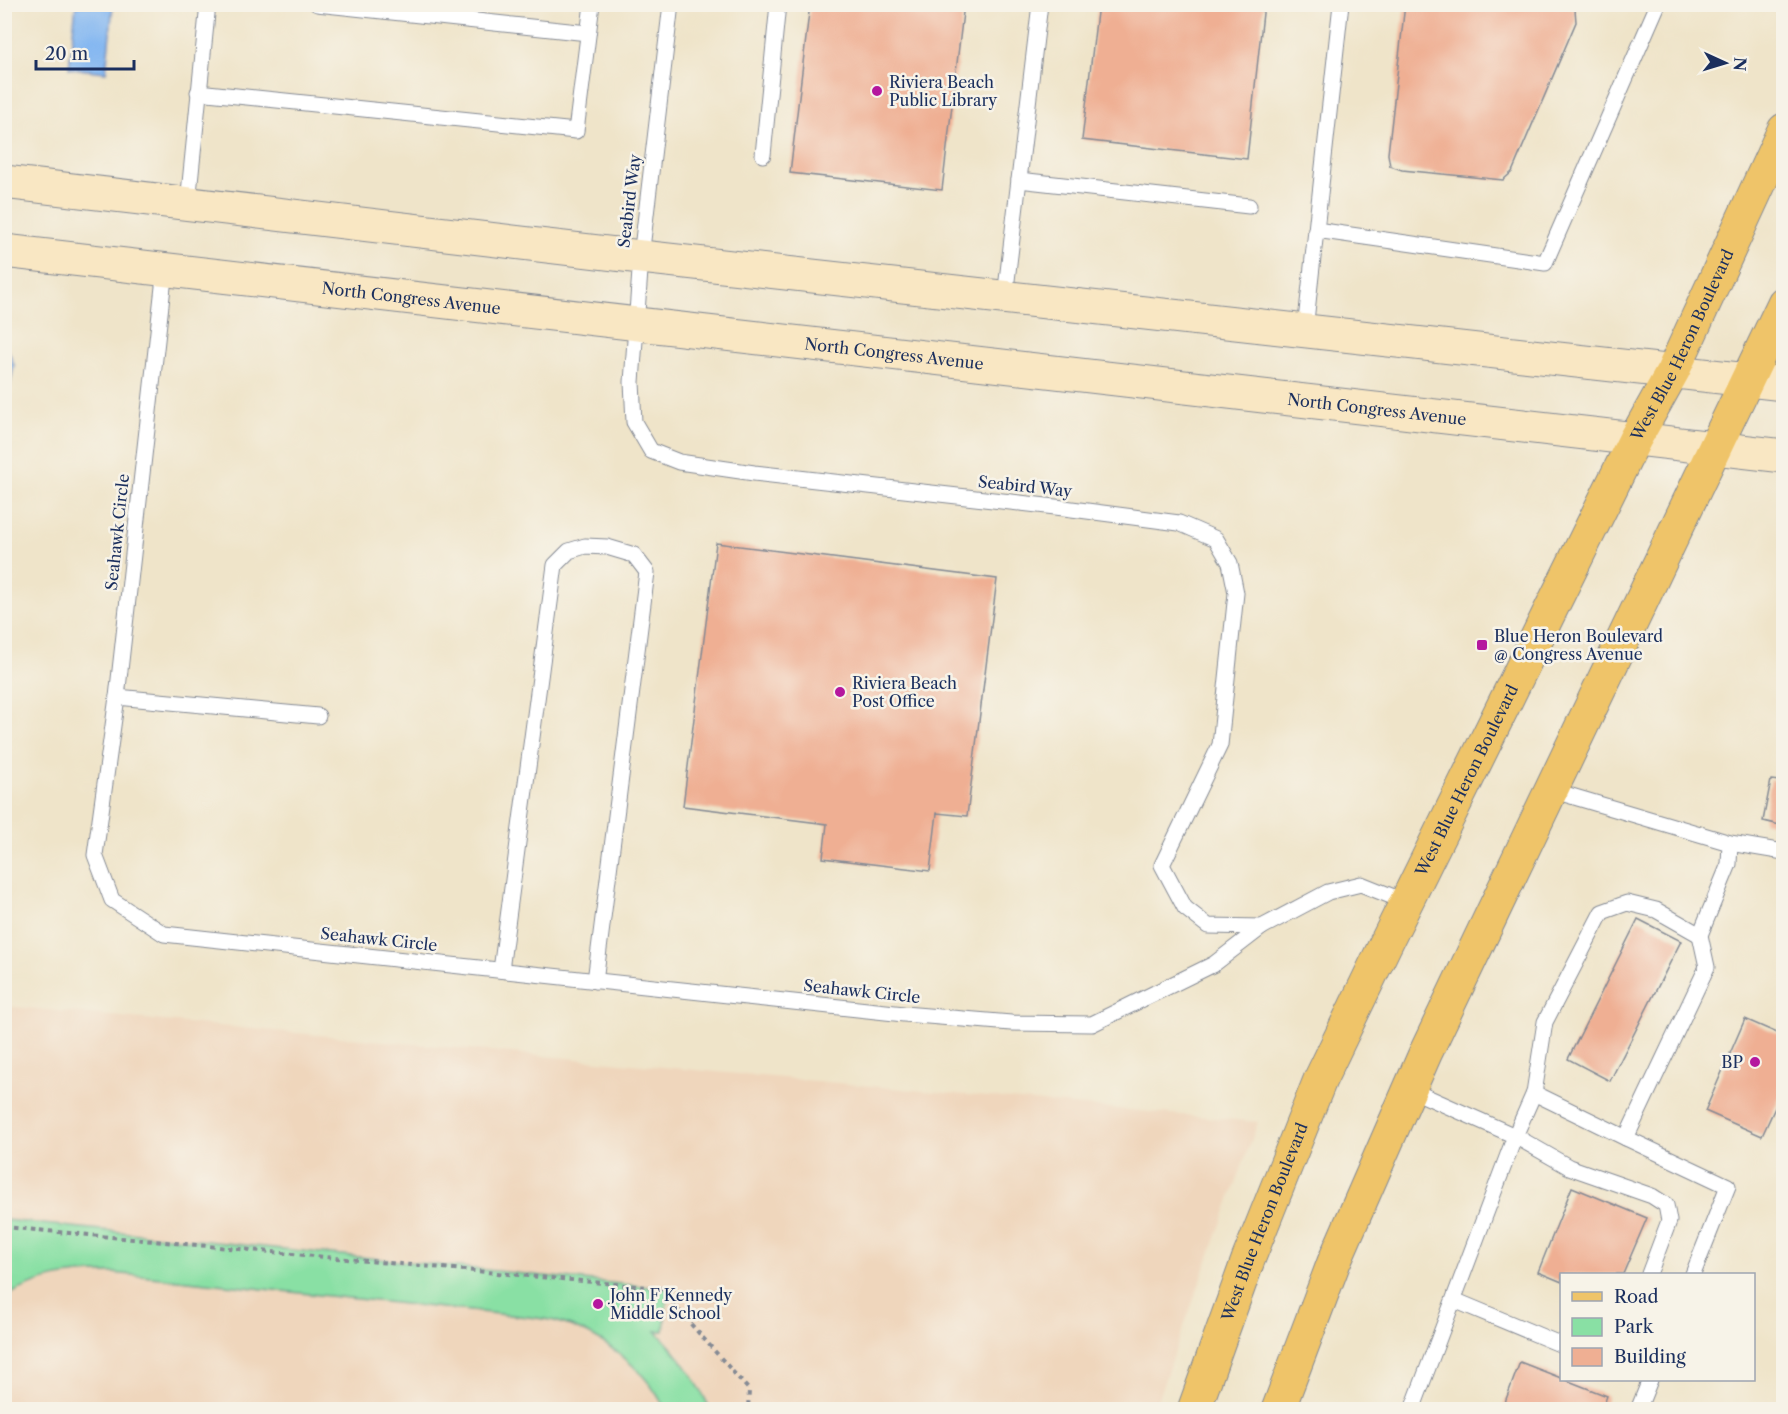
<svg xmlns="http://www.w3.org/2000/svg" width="1788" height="1414" font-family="'Libre Caslon Text',serif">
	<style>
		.built { fill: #efd6bc }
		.green { fill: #89e0a4; stroke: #528881; stroke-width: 1.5 }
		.water { fill: #84b7f1; stroke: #5073a8; stroke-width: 1.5 }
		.building { fill: #efaf93 }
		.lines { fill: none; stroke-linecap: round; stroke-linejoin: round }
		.lane-casing { stroke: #858a94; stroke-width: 17 }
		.secondary-casing { stroke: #858a94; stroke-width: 35 }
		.primary-casing { stroke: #858a94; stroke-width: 35 }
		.path { stroke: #858a94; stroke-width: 4; stroke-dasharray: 4.5 4.5; stroke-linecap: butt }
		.lane { stroke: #fff; stroke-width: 15 }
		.secondary { stroke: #f9e7c3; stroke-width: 33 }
		.primary { stroke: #efc469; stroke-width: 33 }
		.poi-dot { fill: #b5179e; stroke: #f7f3e8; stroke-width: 2 }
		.labels { text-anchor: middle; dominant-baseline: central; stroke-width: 5; stroke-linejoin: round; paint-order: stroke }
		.poi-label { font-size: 16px; fill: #1b2f5e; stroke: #f7f3e8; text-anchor: start }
		.street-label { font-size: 16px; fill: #1b2f5e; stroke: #f7f3e8 }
	</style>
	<rect width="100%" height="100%" fill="#f7f3e8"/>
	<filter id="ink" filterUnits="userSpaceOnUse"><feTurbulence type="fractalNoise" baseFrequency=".0167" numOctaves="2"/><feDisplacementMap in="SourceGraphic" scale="12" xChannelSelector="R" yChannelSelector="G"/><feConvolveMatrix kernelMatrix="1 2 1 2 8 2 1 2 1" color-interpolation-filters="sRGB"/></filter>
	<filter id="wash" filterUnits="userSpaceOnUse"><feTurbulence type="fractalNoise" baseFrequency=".008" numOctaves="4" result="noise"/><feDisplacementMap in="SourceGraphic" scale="24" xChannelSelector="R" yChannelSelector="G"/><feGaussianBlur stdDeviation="1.35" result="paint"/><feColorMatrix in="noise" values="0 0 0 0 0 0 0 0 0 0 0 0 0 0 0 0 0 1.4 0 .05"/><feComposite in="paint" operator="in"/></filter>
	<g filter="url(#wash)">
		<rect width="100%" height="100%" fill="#efe4c9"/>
		<path class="built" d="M4,1006L1258,1122L1154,1409H5Z"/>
		<path class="green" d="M5,1220L668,1289L664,1331H656C681,1357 695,1376 710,1409H665C645,1367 599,1333 555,1321C546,1319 537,1318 528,1317L113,1273C73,1272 40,1277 5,1297Z"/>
		<g class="water">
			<path d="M76,5H113L106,72L69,68Z"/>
			<path d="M5,350H8L14,365L5,409Z"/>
		</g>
		<g id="blocks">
			<g class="building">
				<path d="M810,4H844L880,9L881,4H964L942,190L790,173Z"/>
				<path d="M1098,4H1264L1247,159L1082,140Z"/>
				<path d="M1405,4H1563L1575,9L1576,22L1512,172L1503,180L1402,170L1390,166L1388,154Z"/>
				<path d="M716,543L997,579L967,816L937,813L930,871L823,858L827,824L683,806Z"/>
				<path d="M1782,775H1784V826L1763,821L1771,780L1781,781Z"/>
				<path d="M1638,919L1681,941L1610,1081L1568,1059Z"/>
				<path d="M1745,1019L1784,1036V1088L1762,1136L1705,1111Z"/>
				<path d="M1572,1187L1647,1218L1623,1274H1562V1282L1538,1272Z"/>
				<path d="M1520,1362L1607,1396L1602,1410H1502Z"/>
			</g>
		</g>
	</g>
	<g filter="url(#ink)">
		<use href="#blocks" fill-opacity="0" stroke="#858a94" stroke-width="1.5"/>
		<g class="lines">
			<defs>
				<g id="lane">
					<path d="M317,4L588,33"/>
					<path d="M671,4L641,257L632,382L634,422L651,451L679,462L754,473L1064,508L1179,523L1216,539L1230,563L1236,593L1220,745L1162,865L1185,908L1208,926L1262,927L1328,892L1361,884L1406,902"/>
					<path d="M198,92L576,131L592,4"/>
					<path d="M763,155L778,4"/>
					<path d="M1019,180L1249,206"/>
					<path d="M188,203L208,4"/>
					<path d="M1316,230L1545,263L1658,4"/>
					<path d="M165,269L117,697L95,855L112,900L164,934L904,1014L1011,1023L1092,1024L1214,964L1262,927"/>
					<path d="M1005,297L1040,4"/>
					<path d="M1305,330L1341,4"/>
					<path d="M117,697L318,716"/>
					<path d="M1551,790L1730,843L1784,852"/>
					<path d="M501,970L555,565L569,551L585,546L607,547L634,555L647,572L595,981"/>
					<path d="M1409,1089L1515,1136L1569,1167L1652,1196L1666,1205L1669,1221L1649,1274"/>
					<path d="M1534,1093L1626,1138L1707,967L1700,935L1729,864L1730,843"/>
					<path d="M1626,1138L1728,1186L1693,1274"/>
					<path d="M1454,1300L1562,1345"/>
					<path d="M1412,1410L1515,1136L1534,1093L1545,1022L1602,912L1627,903L1656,910L1700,935"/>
					<path d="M1638,1410L1650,1380"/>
				</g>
				<g id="secondary">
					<path d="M4,182L641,257L1784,384"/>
					<path id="s1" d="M4,251L1784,456"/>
				</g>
				<g id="primary">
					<path id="s2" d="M1194,1410L1248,1260L1320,1080L1385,945L1635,439L1673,371L1784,130"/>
					<path d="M1278,1410L1334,1262L1425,1054L1784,303"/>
				</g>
			</defs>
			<use href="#lane" class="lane-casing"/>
			<use href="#secondary" class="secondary-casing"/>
			<use href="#primary" class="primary-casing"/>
			<path class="path" d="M4,1227L668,1289L667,1297L749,1390L748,1410"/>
			<use href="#lane" class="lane"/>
			<use href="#secondary" class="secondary"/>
			<use href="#primary" class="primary"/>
		</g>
	</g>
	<g class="poi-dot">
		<circle cx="877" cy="91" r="6"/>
		<rect x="1476" y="639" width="12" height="12" rx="3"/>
		<circle cx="840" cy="692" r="6"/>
		<circle cx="1755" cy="1062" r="6"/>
		<circle cx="598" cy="1304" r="6"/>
	</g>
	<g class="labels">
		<g class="poi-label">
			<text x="889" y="82">Riviera Beach<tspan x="889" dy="18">Public Library</tspan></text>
			<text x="1494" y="636">Blue Heron Boulevard<tspan x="1494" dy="18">@ Congress Avenue</tspan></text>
			<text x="852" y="683">Riviera Beach<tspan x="852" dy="18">Post Office</tspan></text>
			<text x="1743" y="1062" text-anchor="end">BP</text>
			<text x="610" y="1295">John F Kennedy<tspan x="610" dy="18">Middle School</tspan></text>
		</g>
		<g class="street-label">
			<text transform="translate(629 201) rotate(-83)">Seabird Way</text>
			<text stroke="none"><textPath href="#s1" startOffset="410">North Congress Avenue</textPath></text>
			<text stroke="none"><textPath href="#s2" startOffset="1173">West Blue Heron Boulevard</textPath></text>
			<text stroke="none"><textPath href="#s1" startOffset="896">North Congress Avenue</textPath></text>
			<text stroke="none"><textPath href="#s1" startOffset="1382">North Congress Avenue</textPath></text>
			<text transform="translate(1025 486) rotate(6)">Seabird Way</text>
			<text transform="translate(117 532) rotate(-84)">Seahawk Circle</text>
			<text stroke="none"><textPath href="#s2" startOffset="687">West Blue Heron Boulevard</textPath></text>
			<text transform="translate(379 939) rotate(6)">Seahawk Circle</text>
			<text transform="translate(862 991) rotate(6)">Seahawk Circle</text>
			<text stroke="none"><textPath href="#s2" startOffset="201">West Blue Heron Boulevard</textPath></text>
		</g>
	</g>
	<rect width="1788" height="1414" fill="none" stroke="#f7f3e8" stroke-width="24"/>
	<rect x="1560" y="1273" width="195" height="108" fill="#f7f3e8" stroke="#9fa5b1" stroke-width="1.5"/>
	<rect x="1572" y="1292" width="30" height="9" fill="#efc469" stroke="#9fa5b1" stroke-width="1.5"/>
	<text x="1614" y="1303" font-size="18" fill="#1b2f5e">Road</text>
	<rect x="1572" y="1318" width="30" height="18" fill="#89e0a4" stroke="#9fa5b1" stroke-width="1.5"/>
	<text x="1614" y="1333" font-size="18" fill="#1b2f5e">Park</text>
	<rect x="1572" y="1348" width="30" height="18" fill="#efaf93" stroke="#9fa5b1" stroke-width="1.5"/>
	<text x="1614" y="1363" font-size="18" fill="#1b2f5e">Building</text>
	<g transform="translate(1725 63) rotate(94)" stroke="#f7f3e8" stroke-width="4.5" paint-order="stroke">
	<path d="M0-4.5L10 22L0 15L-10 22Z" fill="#1b2f5e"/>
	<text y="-9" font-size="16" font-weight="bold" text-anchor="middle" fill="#1b2f5e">N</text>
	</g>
	<path d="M36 60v9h98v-9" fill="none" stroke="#1b2f5e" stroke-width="3"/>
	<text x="45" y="60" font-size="18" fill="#1b2f5e" stroke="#f7f3e8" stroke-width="4.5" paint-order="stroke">20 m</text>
</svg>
